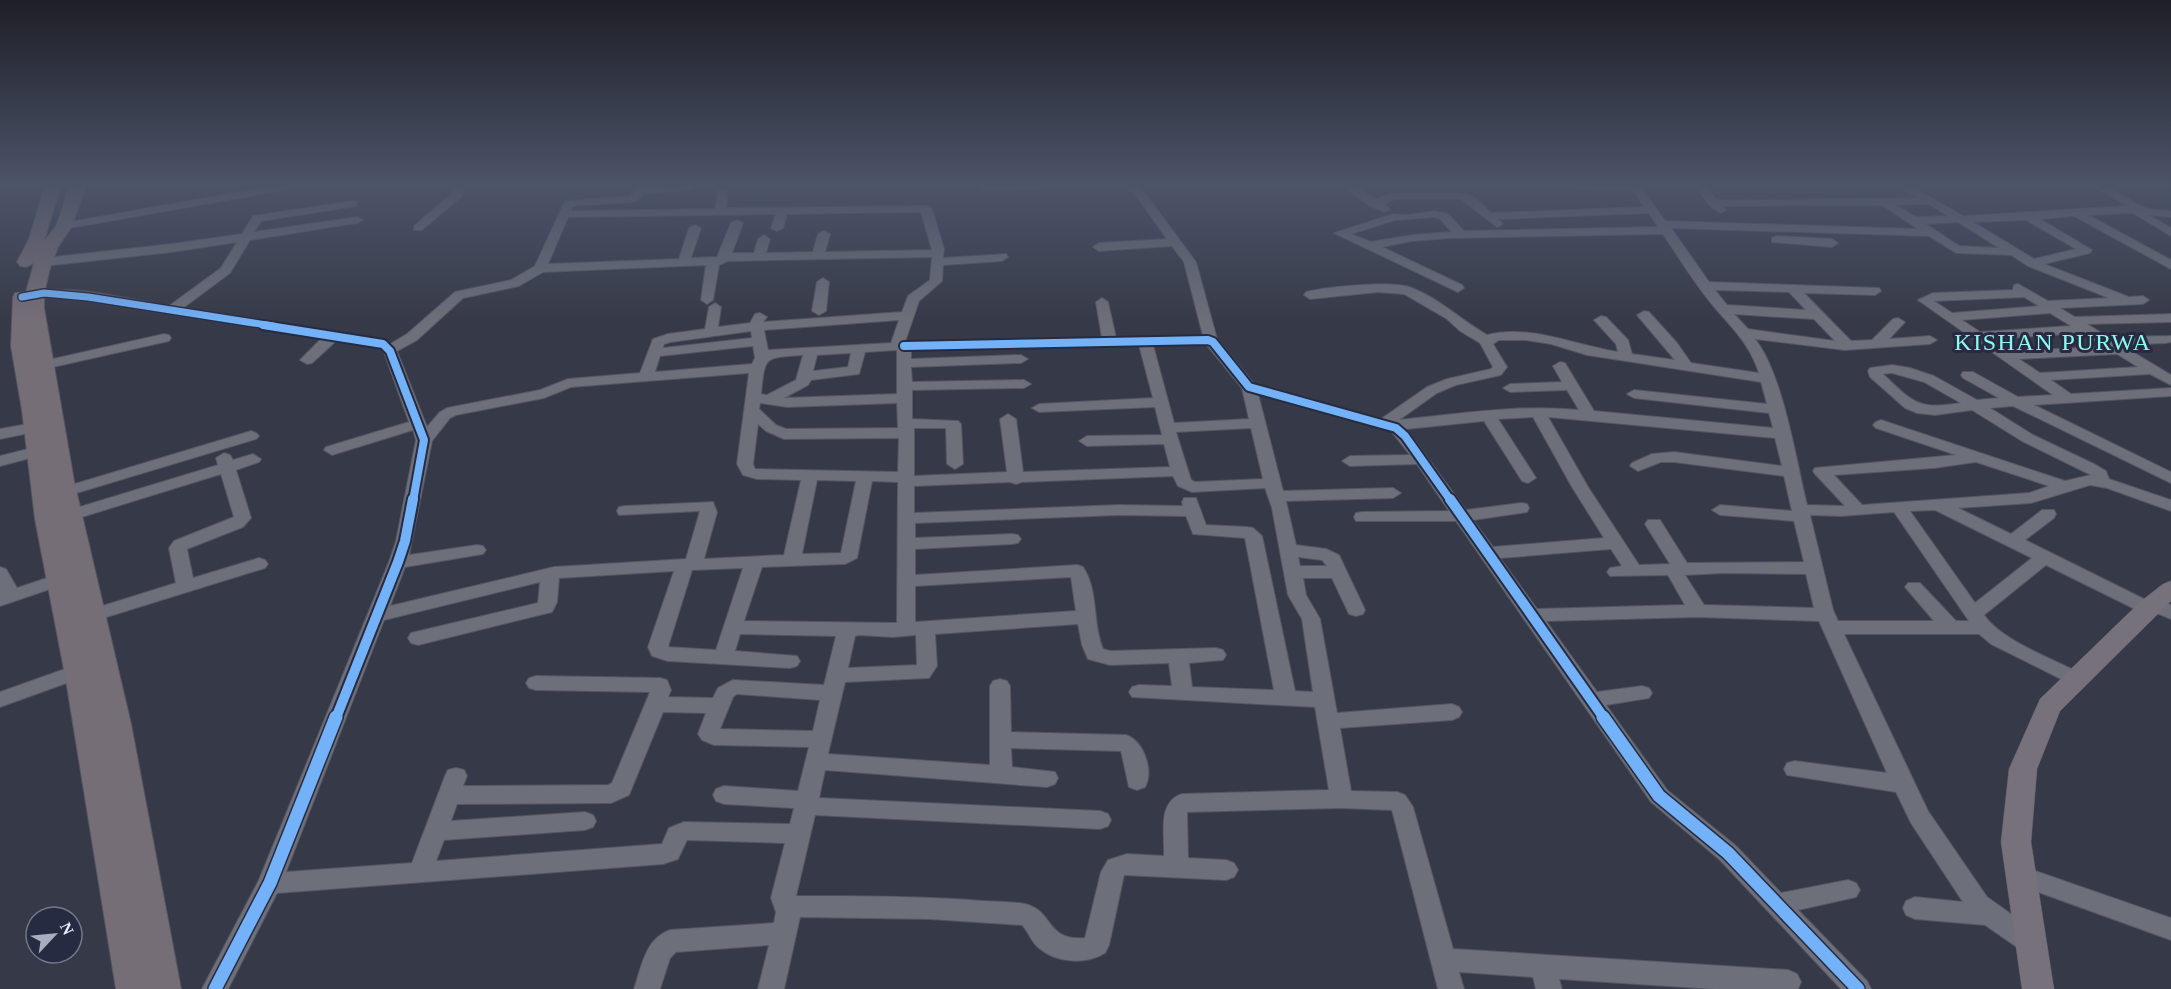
<svg xmlns="http://www.w3.org/2000/svg" width="2171" height="989" font-family="Georgia,serif">
	<style>
		.lines { fill: none; stroke-linecap: round; stroke-linejoin: round }
		.minor-casing { stroke: #545662; stroke-width: 2 }
		.major-casing { stroke: #545662; stroke-width: 1 }
		.highway-casing { stroke: #545662; stroke-width: 2 }
		.minor { fill: #6d6f7a; fill-rule: evenodd }
		.major { fill: #77717b; fill-rule: evenodd }
		.highway { fill: #766e77; fill-rule: evenodd }
		.cycleway-far3-casing { stroke: #262b42; stroke-width: 10 }
		.cycleway-far2-casing { stroke: #262b42; stroke-width: 12 }
		.cycleway-far1-casing { stroke: #262b42; stroke-width: 14 }
		.cycleway-casing { stroke: #262b42; stroke-width: 16 }
		.cycleway-far3 { stroke: #73b2f8; stroke-width: 7 }
		.cycleway-far2 { stroke: #73b2f8; stroke-width: 8 }
		.cycleway-far1 { stroke: #73b2f8; stroke-width: 10 }
		.cycleway { stroke: #73b2f8; stroke-width: 13 }
		.labels { text-anchor: middle; dominant-baseline: central; stroke-width: 6; stroke-linejoin: round; paint-order: stroke }
		.quarter-label { font-size: 24px; letter-spacing: 1.5px; fill: #8df8f0; stroke: #262b42 }
	</style>
	<rect width="100%" height="100%" fill="#363947"/>
	<g class="lines">
		<defs>
			<g id="minor">
				<path d="M273,186H296L291,189L64,229L58,226L64,223Z"/>
				<path d="M456,186H466L461,197L422,230H414V226L452,193Z"/>
				<path d="M637,186L695,187L690,190L642,194L637,201L633,202L573,206L571,211L715,209L718,191L723,188L728,191L726,208L926,206L932,209L944,249L943,258L1006,254L1008,257L1002,261L943,265L942,281L919,301L905,342L1102,338L1096,302L1102,298L1108,302L1116,338L1203,336L1184,262L1172,246L1099,251L1093,247L1099,243L1167,239L1137,197L1124,186H1136L1145,193L1196,262L1217,339L1254,384L1381,419L1427,387L1447,379L1491,369L1493,367L1480,343L1460,331L1447,319L1404,294L1378,292L1310,299L1304,295L1306,292C1326,287 1393,280 1412,288C1440,299 1461,320 1487,335C1531,324 1574,345 1618,352L1616,344L1594,320L1601,316L1606,317L1628,340L1632,354L1675,360L1637,315L1644,311L1649,312L1677,343L1691,363L1759,373C1750,345 1734,330 1716,309C1696,286 1680,259 1663,234L1451,238L1412,241L1382,247L1462,285L1464,288L1458,292L1334,233L1393,214L1406,215L1435,211L1448,214L1464,231L1658,227L1649,213L1498,219L1503,224L1497,227L1461,199H1395L1384,204L1390,209L1384,212L1370,206L1342,186H1354L1376,199L1393,193H1462L1473,196L1491,213L1644,207L1633,190L1563,189L1558,186H1641L1665,221L1918,229L1882,205L1723,206L1726,210L1720,213L1709,205L1695,186H1706L1717,200L1917,198L1898,186H1911L1963,216L2127,206L2108,194L2087,186C2114,186 2120,196 2143,207C2150,210 2162,210 2171,211V217L2149,215L2171,228V236L2133,213L2088,215L2171,260V269L2074,216L2040,219L2092,250L2090,253L2044,264L2129,297L2143,296L2149,300L2143,304L2060,308L2075,317L2171,314V322L2087,324L2108,337L2171,336V342L2166,343L2121,345L2171,375V385L2150,374L2051,380L2071,394L2171,388V396L2034,405L2171,472V483L2013,406L1990,408L2033,435L2096,465L2106,471L2109,479L2171,500V511L2107,488L2090,485L2031,503L1958,508L2011,534L2042,510H2054L2056,514L2054,518L2025,540L2146,600L2153,598L2171,605V619L2154,612H2141L2046,565L1984,615C2002,641 2053,659 2082,674L2085,679L2082,684L2075,686L1991,644L1979,634H1844L1928,811L1987,897L2039,934L2042,942L2039,950L2030,953L2021,950L1985,925L1915,919L1906,915L1903,908L1906,901L1915,897L1963,902L1911,823L1896,792L1787,775L1784,769L1787,763L1795,761L1887,773L1819,621L1698,617L1546,621L1597,692L1642,686L1649,688L1652,693L1649,698L1606,705L1667,790L1736,846L1781,893L1848,880L1856,883L1860,890L1856,897L1798,910L1867,981L1871,989H1841L1720,860L1651,802L1456,521H1356L1354,517L1356,513L1362,512L1449,511L1417,464L1350,466L1342,461L1350,456L1410,455L1391,431L1258,394L1283,491L1393,488L1401,493L1393,498L1286,501L1296,545L1326,549L1339,555L1365,610L1363,614L1356,616L1349,614L1332,578H1303L1306,595L1320,619L1337,713L1452,704L1459,707L1462,712L1459,717L1452,720L1340,728L1351,791L1397,792L1405,795L1413,807L1453,949L1788,970L1797,974L1801,982L1798,989H1714L1559,979L1562,989H1536L1533,977L1459,972L1464,989H1438L1392,810L1341,808L1187,812L1188,858L1226,860L1234,863L1238,870L1234,877L1226,880L1124,875L1109,945L1105,953C1086,965 1056,963 1039,948C1031,942 1029,932 1022,925L930,919L800,917L784,989H758L769,945L676,952L670,958L660,989H634C642,966 645,939 670,930L774,923L776,912L771,898L785,843L687,840L678,859L663,864L277,893L228,989H202L259,880L389,562L396,541L416,440L413,430L332,455L324,450L326,447L409,422L384,352L379,347L336,341L312,363L307,364L300,360L322,338L88,301L44,297L24,301L18,297L19,294C67,282 121,298 169,306L221,268L237,242L172,252L44,266L38,262L44,258L172,244L242,234L253,216L353,201L357,202V206L261,221L254,232L357,217L363,220L357,223L250,240L230,273L183,308L383,340L390,344L407,334L455,292L511,280L535,266L565,201L630,196ZM1929,204L1948,216L1916,217L1896,205ZM921,212L932,250L825,252L830,234L824,231L818,234L813,252L766,253L770,239L764,235L758,239L754,253H732L743,223L737,220L731,223L717,257L691,258L701,228L695,225L689,228L679,259L548,264L568,217L776,214L771,228L777,231L783,228L787,214ZM1435,217L1440,219L1452,232L1412,235L1371,242L1351,234L1395,220ZM2026,220L2076,249L2034,259L1973,222ZM1958,222L1999,248L1959,246L1926,224ZM1671,228L1929,236L1956,253L2011,255L2028,266L2109,298L2048,301L2018,284L2014,285L2013,290L1933,293L1918,300L2053,395L2018,397L1973,372H1963L1961,375L1963,378L1999,398L1977,400L1934,376L1910,368L1892,365L1870,368L1868,371L1870,377L1905,408L1917,413L1935,415L1972,410L2022,441L2091,475L2065,481L1881,420L1876,422L1873,425L1876,428L1956,455L1815,468L1813,471L1815,474L1845,506L1807,505C1796,460 1783,374 1755,339L1845,350L1930,344L1937,340L1930,336L1889,339L1905,322L1898,318L1893,319L1872,340L1851,341L1804,293L1875,295L1881,291L1879,288L1709,282ZM932,257L930,280L908,296L902,312L763,322L767,317L760,313L755,314L750,323L718,327L721,307L715,303L709,307L705,329L668,334L653,339L640,373L568,379L540,390L447,408L440,412L427,427L397,351L417,340L463,298L519,286L543,272L706,265L701,300L707,304L713,300L719,265L728,261ZM1715,290L1789,292L1806,310L1727,305ZM2024,297L2039,306L1952,313L1934,301ZM2050,313L2071,326L1980,332L1962,320ZM1734,314L1814,319L1835,341L1748,329ZM899,320L891,343L768,350L764,330ZM751,331L752,338L663,348L664,344L671,342ZM2083,333L2105,347L2008,351L1990,339ZM1499,340H1526L1551,344L1587,355L1761,382L1767,404L1634,390L1627,394L1634,398L1769,413L1773,428L1594,411L1565,363L1560,362L1553,366L1562,382L1510,384L1503,388L1510,392L1567,390L1579,410C1519,404 1459,414 1399,420L1437,393L1456,385L1501,375L1507,367L1493,344ZM1206,344L1242,388L1249,419L1174,423L1153,345ZM1139,345L1153,398L1039,404L1032,408L1039,412L1155,407L1162,435L1087,436L1079,441L1087,446L1164,444L1170,467L1023,472L1016,419L1008,414L1000,419L1007,472L914,476V428H946L947,464L955,469L963,464L961,424L958,421L912,419V390L1024,388L1031,384L1024,380L912,382L911,367L1021,363L1028,359L1021,355L911,359V350ZM753,346L755,358L752,364L655,372L660,356ZM897,350V394L784,398L808,385L811,380L859,374L865,352ZM851,353L848,367L813,371L817,355ZM2117,354L2138,367L2040,373L2019,359ZM803,355L796,380L767,395L761,394C765,355 764,358 803,355ZM749,373L737,464L743,475L757,479L801,480L784,555L704,559L717,512L713,502L625,506L619,507L617,511L619,515L700,511L686,559L554,567L390,606L405,567L483,554L486,550L483,546L477,545L409,555L432,441L450,418L456,415L544,398L571,387ZM1892,373L1924,382L1961,403C1919,410 1913,403 1883,374ZM760,403L787,407L897,403L898,428L786,429L776,425L759,409ZM1533,417L1572,487L1604,538L1493,547L1473,520L1527,512L1529,508L1527,504L1521,503L1466,510L1406,429L1484,421L1522,481L1528,483L1536,478L1498,419ZM1548,417L1775,438L1782,466L1674,452L1652,454L1632,463L1630,466L1638,471L1661,462H1674L1784,476L1792,511L1720,505L1712,510L1720,515L1794,521L1804,562L1687,563L1660,520H1648L1645,524L1670,564L1639,565L1588,487ZM758,424L766,431L784,439L899,438L898,472L755,469L753,464ZM1251,428L1263,479L1195,482L1191,480L1176,432ZM1976,462L2049,486L2029,493L1862,505L1834,475L1934,468ZM1173,476L1178,486L1192,492L1265,488L1272,508L1288,595L1302,619L1313,692L1295,691L1262,536L1253,528L1247,527L1206,525L1196,498H1184L1182,502L1183,506L1119,505L914,513V486L1010,482L1016,484L1022,482ZM817,480L856,481L841,553L802,554ZM872,481L898,482L897,623L744,621L762,567L845,564L857,558ZM1935,510L2032,558L1975,603L1910,511ZM1894,512L1969,621H1956L1920,583H1908L1905,587L1934,621H1838L1833,610L1810,515L1841,516ZM1119,515L1186,516L1193,534L1245,538L1274,690L1192,687L1189,663L1223,660L1226,655L1223,650L1216,648L1110,651L1103,649C1092,623 1099,591 1083,567L1077,565L915,575V549L1012,544L1018,543L1021,539L1018,535L1012,534L915,538V523ZM1611,549L1622,566L1610,568L1607,572L1610,576L1668,575L1685,605L1537,609L1500,558ZM1298,557L1322,560L1327,566H1300ZM743,568L716,650L668,647L692,570ZM674,571L648,647L652,656L668,661L790,668L797,666L800,661L797,656L735,651L740,634L836,636L824,685L733,680L718,688L713,698L668,697L671,690L667,680L660,678L536,676L529,678L526,683L529,688L536,690L650,692L612,783L608,785L463,786L467,776L464,770L456,768L448,770L445,776L412,863L286,872L384,620L540,582L538,603L411,633L408,638L411,643L418,645L552,612L557,602L559,578ZM1724,573L1806,574L1814,608L1704,605L1685,575ZM1071,577L1076,611L915,622V586ZM1078,624L1082,645L1088,659L1110,665L1169,663L1172,686L1139,685L1132,687L1129,692L1132,697L1315,707L1329,790L1182,794C1157,802 1165,834 1164,856L1127,854L1108,860L1101,872L1085,938C1044,941 1055,911 1025,904C1008,901 988,902 970,900C912,896 854,896 796,896L815,815L1100,829L1108,826L1111,820L1108,814L1100,811L819,798L825,770L1047,787L1055,784L1058,778L1055,772L1012,767L1011,748L1121,751L1129,787L1137,790L1145,787C1154,771 1144,741 1126,735L1011,732L1010,686L1007,681L1000,679L993,681L990,686V765L828,754L845,682L929,678L937,666L935,634ZM859,635L893,637L916,635L917,665L848,668L855,636ZM737,694L820,700L813,731L720,729L733,697ZM663,712L706,713L698,734L702,740L714,745L809,747L798,791L724,786L716,789L713,795L716,801L724,804L794,808L790,824L684,822L669,828L662,844L436,861L444,840L585,830L593,827L596,821L593,815L585,812L451,821L457,804L611,803L629,795Z"/>
				<path d="M981,186H1069L1064,189L986,190L982,189Z"/>
				<path d="M1776,236L1832,239L1838,243L1832,247L1772,242V238Z"/>
				<path d="M823,278L829,282L826,311L819,315L812,311L817,282Z"/>
				<path d="M164,334L169,335L171,338L169,341L44,369L37,365L44,361Z"/>
				<path d="M44,421L52,426L49,429L0,439V429Z"/>
				<path d="M251,431L256,433L259,436L256,439L70,495L64,497L56,492L58,489Z"/>
				<path d="M36,447L44,452L42,455L0,466V456Z"/>
				<path d="M224,453L230,455L233,460L253,454L261,459L259,462L236,470L251,518L243,527L187,549L193,578L259,558L265,560L268,564L265,568L97,620L90,622L83,620L81,616L83,612L176,583L169,548L174,541L234,517L221,474L69,521L63,520L61,516L63,512L218,465L216,458Z"/>
				<path d="M0,567L6,569L17,588L68,571L74,573L77,577L74,581L0,606Z"/>
				<path d="M79,664L86,666L89,671L86,676L0,707V692Z"/>
				<path d="M2021,866L2171,918V940L2013,883L2009,876L2013,869Z"/>
			</g>
			<path id="major" d="M2171,581V601L2060,711L2037,769L2031,842L2054,989H2022L2001,842L2009,769L2040,699L2140,602L2163,584Z"/>
			<path id="highway" d="M45,186H61L44,241L56,226L70,186H86L72,226L58,247L50,268L44,294V308L74,481L131,724L181,989H116L66,680L35,519L22,410L11,346L13,297L15,293L26,292L34,263L26,267L20,266L17,262L29,239Z"/>
		</defs>
		<use href="#minor" class="minor-casing"/>
		<use href="#major" class="major-casing"/>
		<use href="#highway" class="highway-casing"/>
		<use href="#minor" class="minor"/>
		<use href="#major" class="major"/>
		<use href="#highway" class="highway"/>
		<defs>
			<path id="cycleway-far3" d="M22,297L44,293L88,297L273,326"/>
			<g id="cycleway-far2">
				<path d="M263,325L383,344L390,351L424,440L413,501"/>
				<path d="M904,346L1208,340L1213,342L1249,387L1396,428L1405,436L1451,501"/>
			</g>
			<g id="cycleway-far1">
				<path d="M1450,499L1604,718"/>
				<path d="M336,718L398,562L405,541L413,499"/>
			</g>
			<g id="cycleway">
				<path d="M1603,717L1659,796L1728,853L1858,989"/>
				<path d="M215,989L270,883L336,717"/>
			</g>
		</defs>
		<use href="#cycleway-far3" class="cycleway-far3-casing"/>
		<use href="#cycleway-far2" class="cycleway-far2-casing"/>
		<use href="#cycleway-far1" class="cycleway-far1-casing"/>
		<use href="#cycleway" class="cycleway-casing"/>
		<use href="#cycleway-far3" class="cycleway-far3"/>
		<use href="#cycleway-far2" class="cycleway-far2"/>
		<use href="#cycleway-far1" class="cycleway-far1"/>
		<use href="#cycleway" class="cycleway"/>
	</g>
	<linearGradient id="sky" x2="0" y2="1"><stop stop-color="#1e1f27"/><stop offset="0.57" stop-color="#4c5469"/><stop offset="1" stop-color="#4c5469" stop-opacity="0"/></linearGradient>
	<rect width="2171" height="324" fill="url(#sky)"/>
	<g class="labels">
		<g class="quarter-label">
			<text x="2053" y="342">KISHAN PURWA</text>
		</g>
	</g>
	<g transform="translate(54 935) rotate(64)"><circle r="28" fill="#262b42" stroke="#74788c" stroke-width="1.5"/>
	<path d="M0-4.5L10 22L0 15L-10 22Z" fill="#aaadbd"/>
	<text y="-9" font-size="16" font-weight="bold" text-anchor="middle" fill="#e9ecfc">N</text>
	</g>
</svg>
